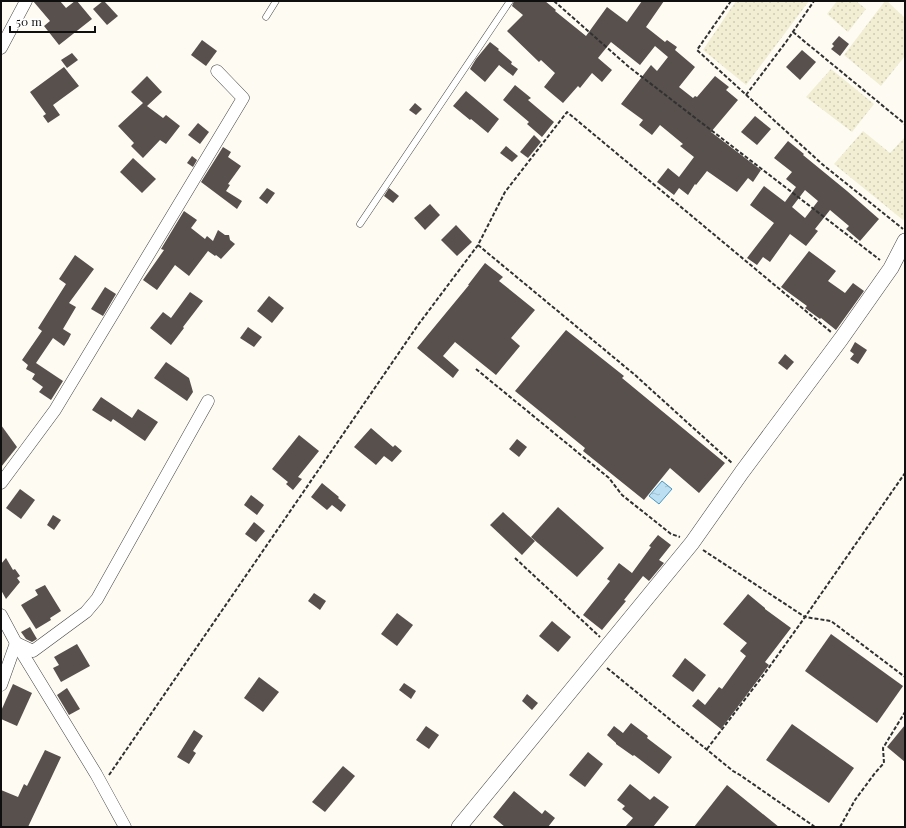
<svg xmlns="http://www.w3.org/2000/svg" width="906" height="828" font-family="'Playfair Display',serif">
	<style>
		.farmland { fill: url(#farmland-dots) }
		.water { fill: url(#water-ripples); stroke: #4a97c1 }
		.building { fill: #57504d; fill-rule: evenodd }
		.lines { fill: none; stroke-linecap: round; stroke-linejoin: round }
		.service-casing { stroke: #424242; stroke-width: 7 }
		.minor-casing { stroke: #424242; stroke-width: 13 }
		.tertiary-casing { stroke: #424242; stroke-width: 16 }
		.path { stroke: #313131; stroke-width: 2; stroke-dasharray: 4 2; stroke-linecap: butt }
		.service { stroke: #fff; stroke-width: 6 }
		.minor { stroke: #fff; stroke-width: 12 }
		.tertiary { stroke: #fff; stroke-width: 15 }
	</style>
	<defs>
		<pattern id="farmland-dots" width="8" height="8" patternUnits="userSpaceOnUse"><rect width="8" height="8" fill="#f2eed4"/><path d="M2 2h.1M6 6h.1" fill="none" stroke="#cecbb5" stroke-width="1.8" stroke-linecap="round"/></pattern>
		<pattern id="water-ripples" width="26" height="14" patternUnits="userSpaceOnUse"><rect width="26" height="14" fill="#bce0f1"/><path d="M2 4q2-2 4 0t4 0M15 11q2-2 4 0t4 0" fill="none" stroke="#a0bfcd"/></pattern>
	</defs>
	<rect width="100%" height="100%" fill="#fefbf3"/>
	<g class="farmland">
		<path d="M736,1H809L746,85L703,50Z"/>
		<path d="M837,1H856L866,9L848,32L827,14Z"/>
		<path d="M885,1H887L905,18V56L881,86L844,55Z"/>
		<path d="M831,69L874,104L852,132L806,97Z"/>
		<path d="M863,131L890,153L905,137V218L903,220L834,164Z"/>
	</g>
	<path class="water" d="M662,481L672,489L659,504L649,496Z"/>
	<g class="building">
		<path d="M33,1H60L66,8L75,1H77L92,19L59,45L44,26L50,21Z"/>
		<path d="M103,1H104L118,16L107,25L93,9Z"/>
		<path d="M514,1H545L556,10L555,11L586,36L607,7L627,22L642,1H664L646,27L665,42L667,40L677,47L675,50L695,67L679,87L693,98L695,96L697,97L715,76L729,87L726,90L738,100L711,132L761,170L753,182L748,178L737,192L707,171L696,185L695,184L688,195L679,188L674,195L657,182L668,168L679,177L694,157L680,146L683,144L660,125L652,135L639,125L643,120L621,104L651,65L657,71L668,57L655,46L640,65L611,42L598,58L612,70L602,82L592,73L580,88L578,86L563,103L544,87L555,73L541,60L539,62L507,31L523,15L512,6Z"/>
		<path d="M839,36L849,44L840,56L831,49L834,46L832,44Z"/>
		<path d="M202,40L217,51L206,66L191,55Z"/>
		<path d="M490,42L499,49L498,50L512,62L511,64L518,69L513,76L499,65L485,82L470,69L476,59Z"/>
		<path d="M802,50L816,62L800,80L786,67Z"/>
		<path d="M72,53L78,60L67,68L61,60Z"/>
		<path d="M64,67L79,86L53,105L60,115L48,123L43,116L46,114L30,92Z"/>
		<path d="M147,76L162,92L147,106L163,118L166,115L180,126L166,144L160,140L143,158L131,146L134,143L118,126L143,103L131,92Z"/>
		<path d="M515,85L531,98L528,100L554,122L542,137L527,124L529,122L503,100Z"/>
		<path d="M466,91L499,119L488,133L471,119L470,120L453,106Z"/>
		<path d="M415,103L422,109L416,115L409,110Z"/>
		<path d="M755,116L771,129L757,145L741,132Z"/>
		<path d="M198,123L209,132L200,144L188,135Z"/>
		<path d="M534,135L541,142L528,158L520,152Z"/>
		<path d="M788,141L804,154L803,155L847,191L879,219L860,241L846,229L849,226L830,210L815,229L818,231L806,246L790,234L770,262L763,257L757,265L747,258L774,223L750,205L764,186L785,202L796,187L786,179L792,172L774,158ZM805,190L818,201L805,218L792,207Z"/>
		<path d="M506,146L518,156L512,162L500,153Z"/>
		<path d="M223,147L231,152L228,157L241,166L228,184L230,185L226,191L242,201L237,209L201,182Z"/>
		<path d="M192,156L197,160L193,167L187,163Z"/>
		<path d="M133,158L156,179L142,193L120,172Z"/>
		<path d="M267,188L275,193L267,204L259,198Z"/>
		<path d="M389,188L399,196L393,203L384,196Z"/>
		<path d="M430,204L440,215L425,230L414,218Z"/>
		<path d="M184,211L197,220L191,228L205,239L207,236L213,241L218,230L225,235H229L230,240L235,244L221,259L216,255L215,256L208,251L189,276L175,265L157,290L143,280L164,250L161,249Z"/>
		<path d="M456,225L472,242L457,256L441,240Z"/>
		<path d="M809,251L836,271L828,281L845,293L853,283L864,291L836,330L821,318L820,319L805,308L807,306L781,287Z"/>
		<path d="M75,255L94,269L69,303L76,307L63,329L71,334L68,340L64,346L53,338L36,363L63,381L51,400L39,392L43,387L32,379L35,374L26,369L28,365L22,360L42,331L38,328L66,284L59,279Z"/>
		<path d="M485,263L503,277L499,281L535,310L511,338L520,346L496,375L455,342L443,356L459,370L453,378L417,348L469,285H468Z"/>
		<path d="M105,287L116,294L103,316L91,309Z"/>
		<path d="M190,292L203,301L183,327L184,328L171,345L150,328L163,312L171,318Z"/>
		<path d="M269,296L284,308L272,323L257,311Z"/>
		<path d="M248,327L262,337L254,347L240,338Z"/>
		<path d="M566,330L624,376L622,378L725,463L699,493L670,468L644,500L583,451L585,448L515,391Z"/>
		<path d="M855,342L867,350L858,364L850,359L854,354L850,351Z"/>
		<path d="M785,354L794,362L787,370L778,363Z"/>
		<path d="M166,362L189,378L193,392L187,401L154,378Z"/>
		<path d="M101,397L132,418L138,409L158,422L145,441L113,419L111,422L92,410Z"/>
		<path d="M1,425L17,447L1,467Z"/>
		<path d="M371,428L393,447L395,445L402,451L392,462L384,456L376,465L354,447Z"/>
		<path d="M299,435L319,451L298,477L302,479L293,490L286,484L288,482L272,469Z"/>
		<path d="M517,439L527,447L519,457L509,449Z"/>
		<path d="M322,483L339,497L338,498L346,505L341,512L332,505L327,510L311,497Z"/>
		<path d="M20,489L35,500L21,519L6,508Z"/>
		<path d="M251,495L264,505L257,515L244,505Z"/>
		<path d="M558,507L604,548L577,577L531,537Z"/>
		<path d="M503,512L528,535L535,541L522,555L490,525Z"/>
		<path d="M53,515L61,520L54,530L47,525Z"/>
		<path d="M254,522L265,531L256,542L245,534Z"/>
		<path d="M658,535L671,545L659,560L664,563L649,581L643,576L624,600L626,601L602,630L583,615L610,581L607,579L619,563L632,573L651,547L649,546Z"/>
		<path d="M6,558L13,570L15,569L20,576L17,578L20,582L6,599L1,590V564Z"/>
		<path d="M45,585L61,611L50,618L51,620L36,629L21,605L38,595L35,590Z"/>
		<path d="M314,593L326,601L320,610L308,601Z"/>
		<path d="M748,594L765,608V609L791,628L765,662L769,665L721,729L692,706L698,699L705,705L719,687L722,689L746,656L740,651L747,643L723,624Z"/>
		<path d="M397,613L413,625L397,646L381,634Z"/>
		<path d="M552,621L571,637L558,652L539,636Z"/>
		<path d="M30,627L37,639L32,642L26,639L21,632Z"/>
		<path d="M831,634L903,686L877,723L805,671Z"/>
		<path d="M77,644L90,666L61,682L53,668L59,665L54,657Z"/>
		<path d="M685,658L706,675L693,692L672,676Z"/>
		<path d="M259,677L279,692L263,712L244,698Z"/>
		<path d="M404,683L416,691L411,699L399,690Z"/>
		<path d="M13,684L32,693L17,726L1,719V711Z"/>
		<path d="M67,688L80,709L69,715L57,695Z"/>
		<path d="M527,694L538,703L532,710L522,701Z"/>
		<path d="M631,723L648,736L647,738L672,757L659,774L634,755L633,756L616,744V743L607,735L614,726L623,733Z"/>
		<path d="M792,724L854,768L829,803L766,760Z"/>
		<path d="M905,725V762L887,747Z"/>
		<path d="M426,726L439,735L429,749L416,740Z"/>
		<path d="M194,730L203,736L193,751L196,753L189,764L177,757Z"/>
		<path d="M45,750L61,757L28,827H1V790L18,797L24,784L27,786Z"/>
		<path d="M588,752L603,764L585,787L569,775Z"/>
		<path d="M343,766L355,776L325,812L312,802Z"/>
		<path d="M630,784L650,800L654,796L669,807L653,827H625L633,818L622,809L625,806L617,800Z"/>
		<path d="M727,785L779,827H694Z"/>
		<path d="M514,791L542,814L545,810L555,818L548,827H505L493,817Z"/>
	</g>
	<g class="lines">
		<defs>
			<g id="service">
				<path d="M266,17L276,1"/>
				<path d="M360,224L510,1"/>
			</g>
			<g id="minor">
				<path d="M1,48L26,1"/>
				<path d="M1,483L55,410L243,98L217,71"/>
				<path d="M1,615L16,643L96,774L125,827"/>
				<path d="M1,685L16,643L33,651L86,612L97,599L208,401"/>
			</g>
			<path id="tertiary" d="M459,827L692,543L742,472L841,339L891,268L905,241"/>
		</defs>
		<use href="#service" class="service-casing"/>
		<use href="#minor" class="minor-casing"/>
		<use href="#tertiary" class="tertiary-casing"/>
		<g class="path">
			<path d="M554,1L629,67L880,260"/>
			<path d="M731,1L697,50L822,164L903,229"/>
			<path d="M793,32L905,124"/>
			<path d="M746,95L786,42L814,1"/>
			<path d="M478,245L635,375L732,463"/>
			<path d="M476,369L609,478L622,495L671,534L680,537"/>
			<path d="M703,550L805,617L905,473"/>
			<path d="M515,558L600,637"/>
			<path d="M607,668L733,771L740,775L815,827"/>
			<path d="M707,749L765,673L805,617L831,621L905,677"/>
			<path d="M109,775L418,325L478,245L505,192L567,112L831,332"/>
			<path d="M840,827L855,800L875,773L884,763L883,748L905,712"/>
		</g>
		<use href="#service" class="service"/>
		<use href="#minor" class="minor"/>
		<use href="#tertiary" class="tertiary"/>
	</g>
	<rect width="906" height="828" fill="none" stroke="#0f0f0f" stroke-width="4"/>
	<path d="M10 26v6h85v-6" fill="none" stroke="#0f0f0f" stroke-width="2"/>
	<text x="16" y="26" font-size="12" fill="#0f0f0f" stroke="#ffffff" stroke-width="3" paint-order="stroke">50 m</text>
</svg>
